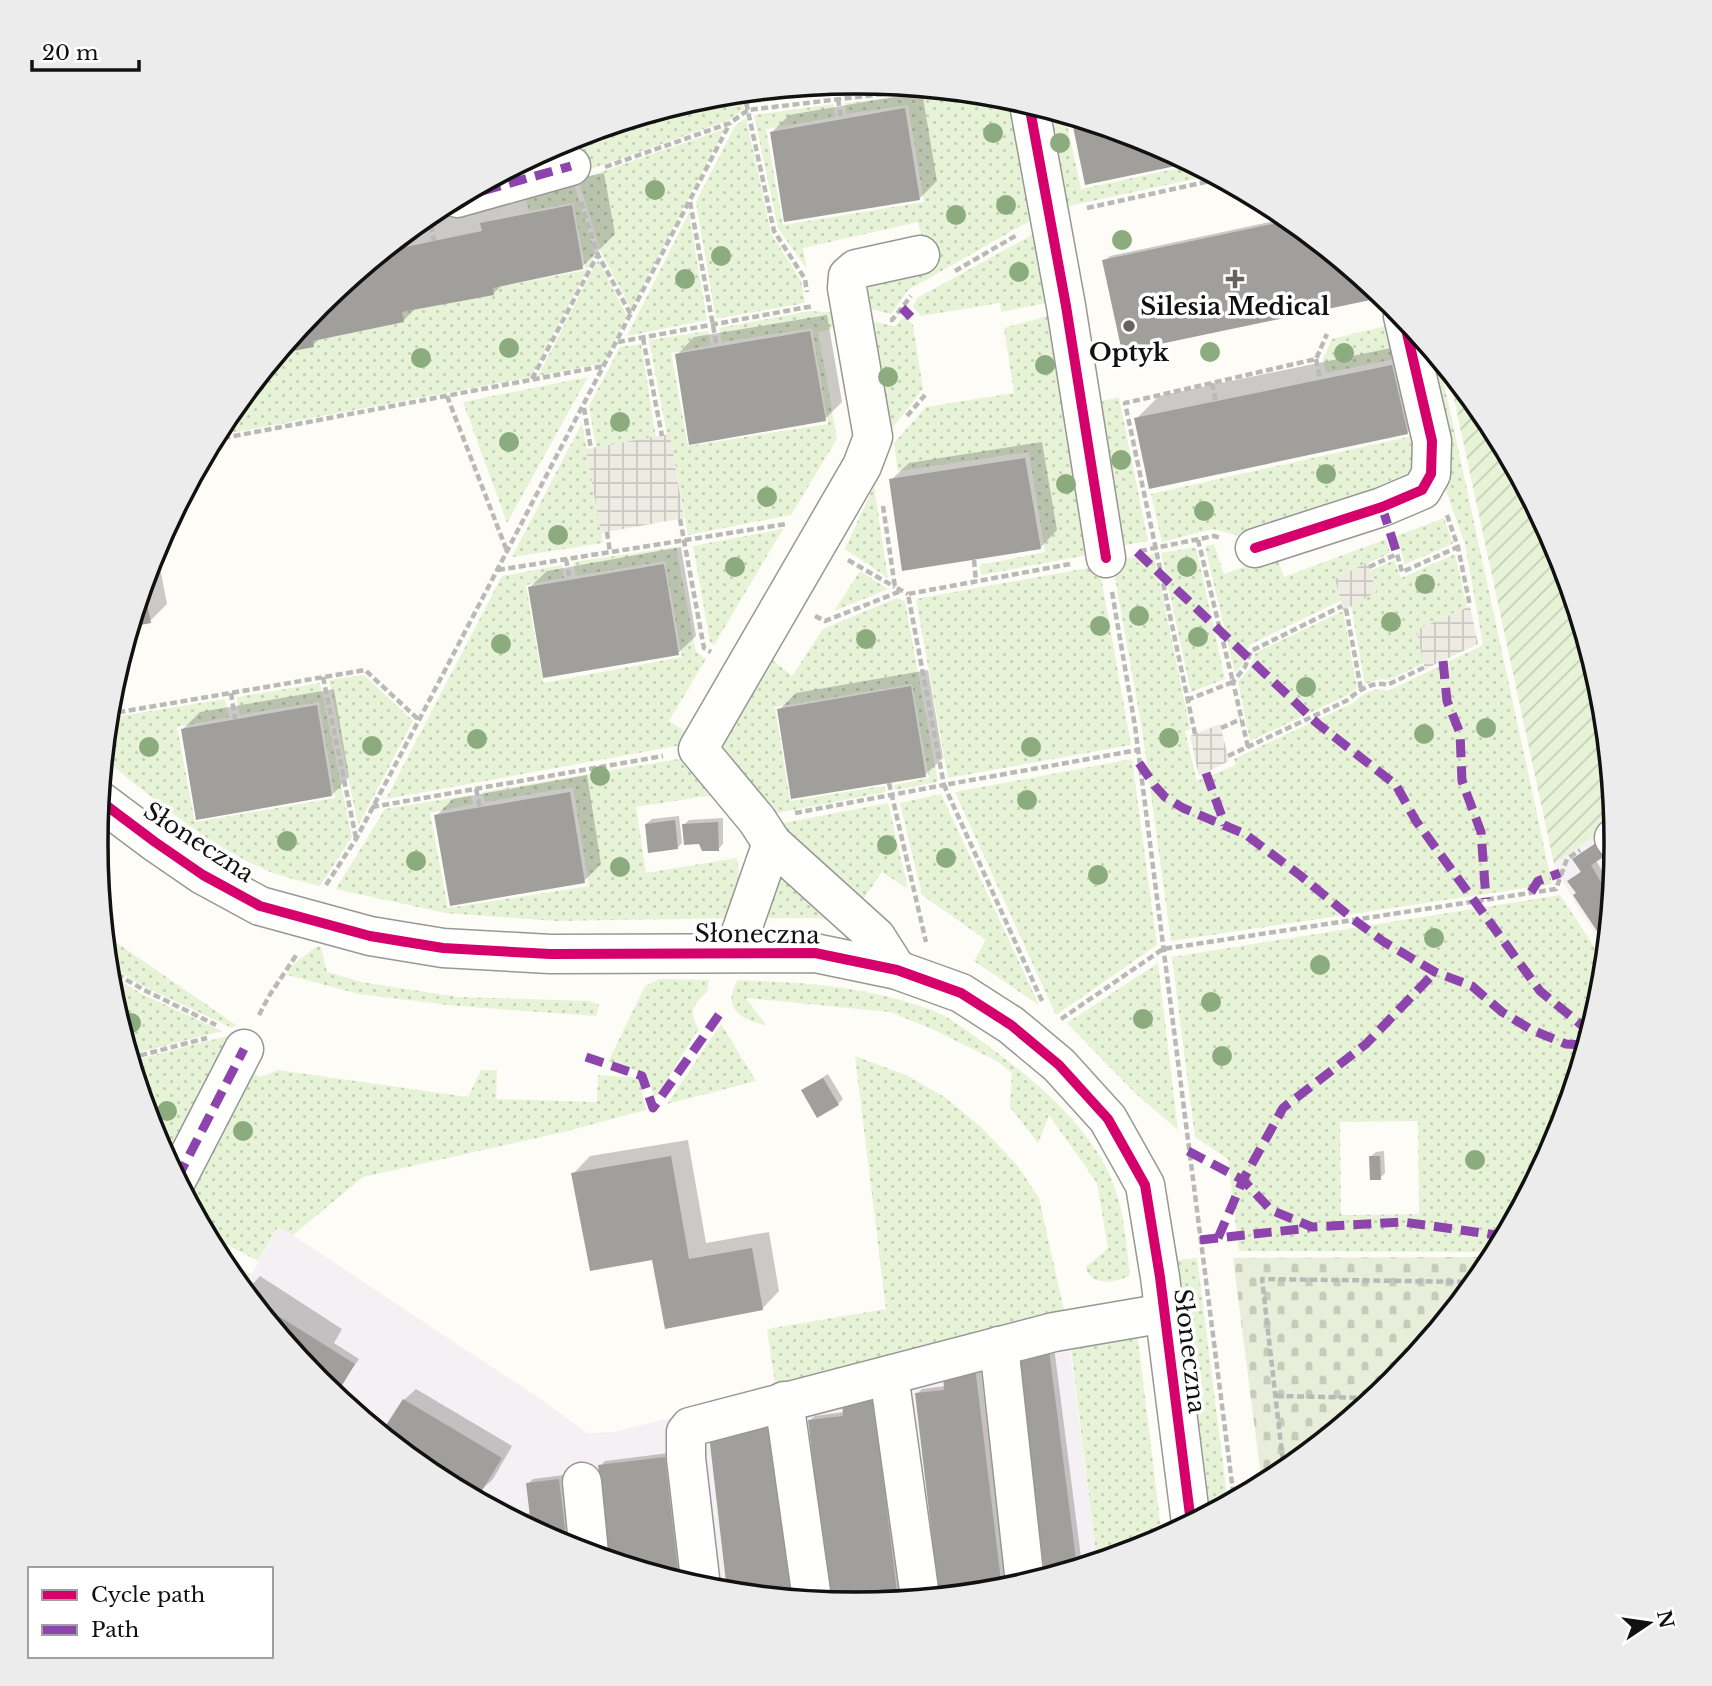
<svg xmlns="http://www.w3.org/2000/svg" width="1712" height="1686" font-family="'Libre Baskerville',serif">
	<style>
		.industrial { fill: #f5f0f3 }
		.grass { fill: url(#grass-dots); fill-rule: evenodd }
		.cemetery { fill: url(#cemetery-stones) }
		.garden { fill: url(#garden-furrows) }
		.plaza { fill: url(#plaza-grid) }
		.shadow { fill: #0003 }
		.building { fill: #a19f9c }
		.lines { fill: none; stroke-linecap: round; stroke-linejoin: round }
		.minor-casing { stroke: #979795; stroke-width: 41 }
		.path { stroke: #b9b9b8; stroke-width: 4.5; stroke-dasharray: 7 3.5; stroke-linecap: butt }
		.minor { stroke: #fffffe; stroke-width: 38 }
		.quiet { stroke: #8e44ad; stroke-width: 9; stroke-dasharray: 18 9; stroke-linecap: butt }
		.cycleway-casing { stroke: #fff; stroke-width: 15 }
		.cycleway { stroke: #d6006c; stroke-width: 10 }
		.tree { fill: #8cac80 }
		.poi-dot { fill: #646362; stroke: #fff; stroke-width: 2.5 }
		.labels { text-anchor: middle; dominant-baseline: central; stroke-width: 7; stroke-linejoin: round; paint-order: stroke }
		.poi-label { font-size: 24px; font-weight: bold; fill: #111; stroke: #fff }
		.street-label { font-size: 24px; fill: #111; stroke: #fff }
		.rim { fill: none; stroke: #111; stroke-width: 3.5 }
	</style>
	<defs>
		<pattern id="grass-dots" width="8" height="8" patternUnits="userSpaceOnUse" patternTransform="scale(1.75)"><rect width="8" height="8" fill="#e7f3d7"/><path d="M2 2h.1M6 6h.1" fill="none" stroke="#c5cfb8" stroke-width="1.8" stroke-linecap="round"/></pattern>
		<pattern id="cemetery-stones" width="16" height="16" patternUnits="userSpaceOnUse" patternTransform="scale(1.75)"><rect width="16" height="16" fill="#e9eedb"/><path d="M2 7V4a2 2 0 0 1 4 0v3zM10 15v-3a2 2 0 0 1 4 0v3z" fill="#c7cbbb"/></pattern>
		<pattern id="garden-furrows" width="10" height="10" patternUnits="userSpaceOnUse" patternTransform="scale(1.75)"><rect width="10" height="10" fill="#e7f3d7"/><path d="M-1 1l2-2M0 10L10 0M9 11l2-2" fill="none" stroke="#c5cfb8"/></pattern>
		<pattern id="plaza-grid" width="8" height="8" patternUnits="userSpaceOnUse" patternTransform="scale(1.75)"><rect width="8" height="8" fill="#edebe2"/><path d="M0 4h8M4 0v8" fill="none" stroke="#cac8c1"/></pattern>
	</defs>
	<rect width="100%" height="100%" fill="#fdfcf7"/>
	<g class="industrial">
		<path d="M1615,822L1617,843L1606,951L1575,903L1554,864Z"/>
		<path d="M279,1226L546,1403L587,1433L614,1432L1066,1319L1097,1561L1004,1589L856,1604L707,1589L565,1546L433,1475L318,1381L243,1289Z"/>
	</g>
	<g class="grass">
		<path d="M856,82L894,86L755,103L753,92Z"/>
		<path d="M950,92L1005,97L1020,101L1042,214L908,290L891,314L856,305L852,290L928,261L918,222L803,248L807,269L778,228L754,115L833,104L836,117L766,129L783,225L924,202L908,105L846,114L845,103Z"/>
		<path d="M741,94L744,109L729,120L577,174L571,140L574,137L709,97Z"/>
		<path d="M1040,108L1065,115L1081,189L1193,165L1212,175L1060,208Z"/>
		<path d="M746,118L771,233L801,281L805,303L716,319L696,202L735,126Z"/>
		<path d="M724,129L631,309L601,252L578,180Z"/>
		<path d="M573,181L595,254L531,377L215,436L224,420L278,354L313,347V341L403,322L402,312L493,295V288L586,270L573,203L529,211L525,195Z"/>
		<path d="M689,213L707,320L627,336Z"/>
		<path d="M1043,229L1056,301L1001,312L1000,303L921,316L913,307L917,298Z"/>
		<path d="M598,260L627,316L604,363L538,376Z"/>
		<path d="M810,311L838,313L841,327L818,332L837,439L791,515L688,535L670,435H667L649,340L708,331L711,345L671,353L688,446L828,424L812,328L722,342L719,328Z"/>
		<path d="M1058,313L1098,553L981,575L980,565L1045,552L1029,452L898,471L894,443L926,407L1014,393L1004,328Z"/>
		<path d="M904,316L913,325L923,389L887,435L860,319L895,326Z"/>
		<path d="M1396,320L1422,473L1255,540L1213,529L1162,542L1151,494L1412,436L1395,359L1326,373L1323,359L1332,339L1385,326Z"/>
		<path d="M1413,328L1439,360L1552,884L1171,941L1142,729L1112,561L1154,554L1190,729L1185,731L1197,781L1236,765L1234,759L1353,703C1365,693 1372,687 1388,691L1483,645L1465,544L1438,468Z"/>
		<path d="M641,344L656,437L596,448L589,406L620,347Z"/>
		<path d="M588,377L507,523L463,402Z"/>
		<path d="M1119,397L1148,541L1114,547L1090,404Z"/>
		<path d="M582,423L603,543L512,557Z"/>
		<path d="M874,486L888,578L845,549Z"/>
		<path d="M1444,518L1453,544L1405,564L1396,536Z"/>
		<path d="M783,529L714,645L710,642L693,546Z"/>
		<path d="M1386,539L1390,553L1335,579L1340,601L1249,645L1243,664L1235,673L1205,546L1214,544L1224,574L1276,555L1284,577Z"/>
		<path d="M676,547L696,652L706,659L669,721L691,735L693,743L386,799L502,576L562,565L564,578L526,585L543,683L682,657L665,561L576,576L573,562Z"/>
		<path d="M1196,547L1225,679L1191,692L1161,553Z"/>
		<path d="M1455,554L1467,607L1416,630L1424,663L1389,680L1381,679L1365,684L1351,606L1376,592L1370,571L1394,560L1401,578Z"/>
		<path d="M1099,566L1131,745L948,778L916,599Z"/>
		<path d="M860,571L888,589L834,611Z"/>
		<path d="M897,598L905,601L938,782L895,790L894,785L929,778L912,684L775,707L790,801L884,786L886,792L767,815L718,748L769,657L792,676L823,629Z"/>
		<path d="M1343,611L1357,688L1346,696L1250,741L1238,682L1250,668L1255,653Z"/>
		<path d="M364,675L413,721L358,826L329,680Z"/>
		<path d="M320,683L352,837L320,886C304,882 288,878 273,873C209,847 157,801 104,759L108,718L225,699L229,717L177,727L195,822L335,798L319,702L239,715L237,697Z"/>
		<path d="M696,756L726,793L636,807L646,873L737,858L743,906L741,918L556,921L445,913L336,889L385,809L471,795L473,804L430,813L448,908L589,886L573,787L485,802L482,792Z"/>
		<path d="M1132,759L1157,945L1056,1015L955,792Z"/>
		<path d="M941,794L1039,1005L974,961L986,940L922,895L900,803Z"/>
		<path d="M888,803L908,889L882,872L862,901L773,825Z"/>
		<path d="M778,867L852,927L820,918H758Z"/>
		<path d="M1560,895L1605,963L1602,992L1559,1134L1496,1252L1239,1251L1228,1159L1195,1137L1172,957ZM1418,1121L1419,1214L1341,1215L1340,1122Z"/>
		<path d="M104,934L236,1025L232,1028L143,986L107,964Z"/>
		<path d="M317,946L321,947L327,972L361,982L458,997L590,1001L599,1005L596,1016L457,1006L359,994L287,975L293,965Z"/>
		<path d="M1158,963L1178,1130L1135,1093L1067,1023Z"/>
		<path d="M108,973L142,994L222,1031L129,1055L110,991Z"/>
		<path d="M659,979L709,980L707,992C693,1004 688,1013 699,1029L655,1098L645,1073L608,1062L645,986Z"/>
		<path d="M738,980C802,982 864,986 926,1008C948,1015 966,1030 984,1043C1029,1076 1080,1117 1106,1167C1123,1200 1126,1238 1130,1275C1116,1284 1089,1286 1086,1267L1108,1248L1097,1183L1049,1115L1038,1143L1010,1107L1012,1073L997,1061L930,1028L890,1012L746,998L766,1025C741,1021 721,1007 738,980Z"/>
		<path d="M721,1024L756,1081L667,1104Z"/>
		<path d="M227,1036L240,1048L175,1174L153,1134L131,1061Z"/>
		<path d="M262,1049L255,1075L261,1077L278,1070L468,1097L481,1070H497L496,1099L597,1102L598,1075L639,1078L646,1110L563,1132L363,1177L293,1235L278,1227L258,1261L207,1234L181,1185Z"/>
		<path d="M855,1056L908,1076L946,1098L982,1128L1017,1165L1039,1198L1066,1319L776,1391L767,1329L886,1309Z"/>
		<path d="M218,1255L251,1274L243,1289Z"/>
		<path d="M1197,1258L1228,1503L1210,1512L1178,1260Z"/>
		<path d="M1137,1331L1162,1538L1147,1546L1097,1561L1070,1341Z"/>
	</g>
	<path class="cemetery" d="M1493,1257L1488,1266L1394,1381L1278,1476L1262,1485L1233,1258Z"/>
	<path class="garden" d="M1448,371L1489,421L1559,552L1602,695L1615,822L1554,864Z"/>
	<g class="plaza">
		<path d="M670,434L684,518L601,533L586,449Z"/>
		<path d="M1368,562L1376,592L1343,611L1335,579Z"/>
		<path d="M1470,606L1478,644L1425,669L1416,630Z"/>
		<path d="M1220,724L1229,761L1199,776L1190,736Z"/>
	</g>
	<g class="shadow">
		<path d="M922,92L937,181L920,198L772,132L789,115Z"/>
		<path d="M604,173L615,234L582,267L502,285L493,294L416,308L403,321L320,338L313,345L280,352L318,305L425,218L504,202L515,191Z"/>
		<path d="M1288,218L1381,294L1379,296L1104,261L1110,256Z"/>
		<path d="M827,315L842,402L825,419L677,355L694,337Z"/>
		<path d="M1415,343L1430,410L1407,433L1136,419L1159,396Z"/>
		<path d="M1042,442L1057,530L1040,548L891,480L909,463Z"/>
		<path d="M156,547L167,604L150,621L131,625Z"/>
		<path d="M681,547L696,636L678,653L529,588L547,571Z"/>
		<path d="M928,670L943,758L925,775L779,710L796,693Z"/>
		<path d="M334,689L349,777L332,795L183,729L200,712Z"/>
		<path d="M587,775L601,864L584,881L436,816L453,799Z"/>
		<path d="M679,816L682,843L677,848L646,824L652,819Z"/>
		<path d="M723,818V844L718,849L700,842L684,825L689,820Z"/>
		<path d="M1596,860L1612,889L1609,926L1600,932L1578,893L1575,876Z"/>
		<path d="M828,1074L843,1099L838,1104L803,1090Z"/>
		<path d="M688,1140L706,1243L769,1232L779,1291L762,1309L653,1257L573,1174L590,1156Z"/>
		<path d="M1384,1151L1385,1173L1380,1178L1370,1157L1376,1152Z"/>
		<path d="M260,1276L342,1329L334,1343L359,1359L338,1389L313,1375L245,1292Z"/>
		<path d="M1053,1339L1082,1565L1046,1576L1017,1348Z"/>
		<path d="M980,1363L1007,1588L941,1595L917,1394L922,1389L946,1386Z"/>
		<path d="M416,1389L512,1446L493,1479L481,1490L474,1486L472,1489L483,1495L480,1500L433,1475L386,1436L404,1400Z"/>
		<path d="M878,1392L903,1599L856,1604L831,1601L809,1421L815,1416L845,1412Z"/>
		<path d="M777,1423L796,1598L728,1591L710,1436Z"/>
		<path d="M669,1453L684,1582L611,1560L600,1466L605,1461Z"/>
		<path d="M564,1475L573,1548L509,1516L531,1513L528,1484L533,1479Z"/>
	</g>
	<g class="building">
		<path d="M905,108L920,200L784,222L770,132Z"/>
		<path d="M1071,117L1147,140L1190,163L1085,185Z"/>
		<path d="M572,205L583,269L493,288L494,295L402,312L404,322L313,341L314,347L278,354L318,305L370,263L392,258L391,250L482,231L480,223Z"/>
		<path d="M1291,220L1379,293L1380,298L1122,352L1102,260Z"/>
		<path d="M810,331L826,421L689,445L675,354Z"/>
		<path d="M1392,365L1408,434L1149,489L1134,418Z"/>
		<path d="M1025,458L1041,549L902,571L889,479Z"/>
		<path d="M664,564L679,655L543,678L528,587Z"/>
		<path d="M143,585L151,623L130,627Z"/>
		<path d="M911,686L926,777L791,799L777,709Z"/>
		<path d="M317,705L332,796L196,820L181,729Z"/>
		<path d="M570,792L585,883L450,906L434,815Z"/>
		<path d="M675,820L678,849L648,853L645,824Z"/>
		<path d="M718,822L719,851H702L699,844L684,845L682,824Z"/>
		<path d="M1596,843L1605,856L1591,865L1611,900L1608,928L1599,934L1573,895L1576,893L1567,881L1581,872L1572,859Z"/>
		<path d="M823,1078L839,1105L817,1118L801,1090Z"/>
		<path d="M671,1156L689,1259L752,1248L763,1310L665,1329L652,1260L590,1271L571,1173Z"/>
		<path d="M1369,1156H1380L1381,1180H1370Z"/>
		<path d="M250,1298L355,1364L338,1392L314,1376Z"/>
		<path d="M1048,1343L1077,1567L1045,1577L1016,1347Z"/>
		<path d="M975,1367L1002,1589L939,1596L915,1393L944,1390L943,1372Z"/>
		<path d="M873,1396L898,1600L856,1604L829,1601L808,1420L843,1416L842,1400Z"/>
		<path d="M403,1399L502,1458L481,1492L381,1433Z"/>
		<path d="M772,1428L791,1597L727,1591L709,1435Z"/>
		<path d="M665,1457L679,1580L609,1559L598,1465Z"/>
		<path d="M559,1479L567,1546L514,1519L530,1517L526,1483Z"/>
	</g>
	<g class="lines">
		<defs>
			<g id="minor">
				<path d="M1029,104L1066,306L1106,558"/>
				<path d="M457,198L571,166"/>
				<path d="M1255,548L1382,507L1422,490L1431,474L1432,441L1403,316"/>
				<path d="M99,800L155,842L203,875L260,906L370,936L443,948L550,954L815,953L897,970L961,993L1011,1025L1059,1065L1108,1119L1145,1185L1160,1277L1191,1523"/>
				<path d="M1616,836L1614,838L1617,842"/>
				<path d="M734,952L772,843"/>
				<path d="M897,970L876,937L772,843L757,820L698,749L862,466L873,437L847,288L848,276L856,269L920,255"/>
				<path d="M177,1179L244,1049"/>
				<path d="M999,1346L1025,1583"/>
				<path d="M889,1375L920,1597"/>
				<path d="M784,1401L812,1599"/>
				<path d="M582,1482L589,1553"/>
				<path d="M701,1587L686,1458V1432L690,1427L1054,1332L1165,1313"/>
			</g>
		</defs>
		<use href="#minor" class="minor-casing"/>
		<g class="path">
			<path d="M744,93L774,231L805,279L807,292"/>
			<path d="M838,99L841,119"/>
			<path d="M605,167L730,123L748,110L924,89"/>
			<path d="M581,202L598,255L631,315"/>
			<path d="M690,202L717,347"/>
			<path d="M1087,208L1219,179"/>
			<path d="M431,225L434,241"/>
			<path d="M955,271L1017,235"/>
			<path d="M890,320H892L911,296"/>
			<path d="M643,338L662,436"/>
			<path d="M618,342L813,306"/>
			<path d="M1316,359L1320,380"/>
			<path d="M532,379L597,256"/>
			<path d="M1212,383L1216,402"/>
			<path d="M447,396L507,551"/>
			<path d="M584,408L591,449"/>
			<path d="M907,416L925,395"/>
			<path d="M213,440L604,366"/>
			<path d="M883,506L895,587L908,594"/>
			<path d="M1447,515L1458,547L1470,606"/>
			<path d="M680,519L704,648L711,652"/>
			<path d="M607,532L610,552"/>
			<path d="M1140,551L1214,536L1221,538"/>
			<path d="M566,559L570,580"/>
			<path d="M848,560L895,587"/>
			<path d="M974,560L976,581"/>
			<path d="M1369,567L1397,554L1402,572L1458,547"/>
			<path d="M498,570L786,524"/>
			<path d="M1112,592L1135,726L1234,1499"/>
			<path d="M1572,595L1609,763"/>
			<path d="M1346,609L1361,689"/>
			<path d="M815,616L825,621L901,591"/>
			<path d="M323,677L356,838"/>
			<path d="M231,693L235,719"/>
			<path d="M1187,700L1233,682L1198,540"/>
			<path d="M108,714L365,670L419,720"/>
			<path d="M1221,728L1241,719"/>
			<path d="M1195,734L1125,403L1316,359L1327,334"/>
			<path d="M1248,747L1233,682L1245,667L1251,651L1342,606"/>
			<path d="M1228,756L1346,701C1357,692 1372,680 1387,685L1425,667"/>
			<path d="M889,783L926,942"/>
			<path d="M476,789L480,807"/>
			<path d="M372,807L663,756"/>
			<path d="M795,813L944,785L908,594L1070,564"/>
			<path d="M326,885L356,839L419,720L730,123"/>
			<path d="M108,969L144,990L216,1025"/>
			<path d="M1042,1001L944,785L1138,750"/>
			<path d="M259,1015L269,996L297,954"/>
			<path d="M1061,1019L1163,949L1556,889L1567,859L1580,850"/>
			<path d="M130,1058L207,1038"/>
			<path d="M1276,1396L1374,1398"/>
			<path d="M1284,1471L1262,1279L1475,1282"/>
		</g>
		<use href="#minor" class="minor"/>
		<g class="quiet">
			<path d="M457,198L571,166"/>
			<path d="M902,308L911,317"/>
			<path d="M1382,507L1397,554"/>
			<path d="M1137,552L1318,724L1396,785L1416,821L1540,991L1590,1032"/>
			<path d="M1443,661L1447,701L1460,733L1462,781L1481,832L1486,899"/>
			<path d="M1139,763L1155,786L1165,797L1183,808L1245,834L1301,876L1353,919L1384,942L1435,972L1472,986L1502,1012L1532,1030L1566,1044L1586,1045"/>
			<path d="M1206,773L1225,825"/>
			<path d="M1531,892L1538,881L1560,873"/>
			<path d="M586,1057L642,1076L653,1108L721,1012"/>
			<path d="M1188,1151L1243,1180L1271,1210L1312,1227L1403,1222L1504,1236"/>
			<path d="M177,1179L244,1049"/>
			<path d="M1218,1238L1243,1180L1283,1108L1366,1044L1435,972"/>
			<path d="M1200,1240L1309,1228"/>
		</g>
		<defs>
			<g id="cycleway">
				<path d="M1029,104L1066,306L1106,558"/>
				<path d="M1255,548L1382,507L1422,490L1431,474L1432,441L1403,316"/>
				<path d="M99,800L155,842L203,875L260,906L370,936L443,948L550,954L815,953L897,970L961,993L1011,1025L1059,1065L1108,1119L1145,1185L1160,1277L1191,1523"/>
			</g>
		</defs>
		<use href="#cycleway" class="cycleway-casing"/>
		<use href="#cycleway" class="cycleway"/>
	</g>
	<g class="tree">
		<circle cx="993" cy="133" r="10"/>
		<circle cx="1060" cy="143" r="10"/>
		<circle cx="655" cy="190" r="10"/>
		<circle cx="1006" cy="205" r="10"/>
		<circle cx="956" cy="215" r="10"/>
		<circle cx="1122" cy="240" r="10"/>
		<circle cx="721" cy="256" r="10"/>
		<circle cx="1019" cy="272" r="10"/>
		<circle cx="685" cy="279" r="10"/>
		<circle cx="509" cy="348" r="10"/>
		<circle cx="1210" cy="352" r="10"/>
		<circle cx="1344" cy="353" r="10"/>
		<circle cx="421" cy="358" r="10"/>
		<circle cx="1045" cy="365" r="10"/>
		<circle cx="888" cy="377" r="10"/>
		<circle cx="620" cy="422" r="10"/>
		<circle cx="509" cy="442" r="10"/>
		<circle cx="1121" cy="460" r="10"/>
		<circle cx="1326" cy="474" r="10"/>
		<circle cx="1066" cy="484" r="10"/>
		<circle cx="767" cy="497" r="10"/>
		<circle cx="1204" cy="511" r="10"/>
		<circle cx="558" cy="535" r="10"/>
		<circle cx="735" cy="567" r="10"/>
		<circle cx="1187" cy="567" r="10"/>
		<circle cx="1425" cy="584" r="10"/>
		<circle cx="1139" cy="616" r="10"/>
		<circle cx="1391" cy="622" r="10"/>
		<circle cx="1100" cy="626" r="10"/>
		<circle cx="1198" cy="637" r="10"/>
		<circle cx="866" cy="639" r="10"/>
		<circle cx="501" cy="644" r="10"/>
		<circle cx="1306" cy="687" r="10"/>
		<circle cx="1486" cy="728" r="10"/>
		<circle cx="1424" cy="734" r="10"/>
		<circle cx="1169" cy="738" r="10"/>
		<circle cx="477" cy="739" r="10"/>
		<circle cx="372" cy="746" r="10"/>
		<circle cx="149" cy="747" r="10"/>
		<circle cx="1031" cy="747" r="10"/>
		<circle cx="600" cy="776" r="10"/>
		<circle cx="1027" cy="800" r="10"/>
		<circle cx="287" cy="841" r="10"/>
		<circle cx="887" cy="845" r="10"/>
		<circle cx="946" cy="858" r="10"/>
		<circle cx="416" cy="861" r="10"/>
		<circle cx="620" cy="867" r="10"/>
		<circle cx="1098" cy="875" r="10"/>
		<circle cx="1434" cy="938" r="10"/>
		<circle cx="1320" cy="965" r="10"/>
		<circle cx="1211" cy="1002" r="10"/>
		<circle cx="1143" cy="1019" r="10"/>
		<circle cx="131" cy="1023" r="10"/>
		<circle cx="1222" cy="1056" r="10"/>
		<circle cx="167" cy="1111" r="10"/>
		<circle cx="243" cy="1131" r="10"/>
		<circle cx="1475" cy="1160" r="10"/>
	</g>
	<g class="poi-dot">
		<path d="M1231.5 268.5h7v7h7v7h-7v7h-7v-7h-7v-7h7z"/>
		<circle cx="1129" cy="326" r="7"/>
	</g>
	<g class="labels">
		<g class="poi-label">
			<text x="1235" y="306">Silesia Medical</text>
			<text x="1129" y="352">Optyk</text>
		</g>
		<g class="street-label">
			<text transform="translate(199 842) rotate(33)">Słoneczna</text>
			<text transform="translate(757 934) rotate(1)">Słoneczna</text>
			<text transform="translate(1190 1351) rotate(83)">Słoneczna</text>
		</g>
	</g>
	<path d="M0 0H1712V1686H0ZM856 94H856A748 748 0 0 1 1604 842V844A748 748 0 0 1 856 1592H856A748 748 0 0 1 108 844V842A748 748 0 0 1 856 94Z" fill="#ececec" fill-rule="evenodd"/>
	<path class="rim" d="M856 94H856A748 748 0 0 1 1604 842V844A748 748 0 0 1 856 1592H856A748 748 0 0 1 108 844V842A748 748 0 0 1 856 94Z"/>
	<rect x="28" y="1567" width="245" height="91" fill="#ffffff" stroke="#a0a0a0" stroke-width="2"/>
	<rect x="42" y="1590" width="35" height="10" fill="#d6006c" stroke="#a0a0a0" stroke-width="2"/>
	<text x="91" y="1602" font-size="21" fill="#111111">Cycle path</text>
	<rect x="42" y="1625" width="35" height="10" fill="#8e44ad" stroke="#a0a0a0" stroke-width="2"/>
	<text x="91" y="1637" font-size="21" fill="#111111">Path</text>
	<g transform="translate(1649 1623) rotate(77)" stroke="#ffffff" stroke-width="5" paint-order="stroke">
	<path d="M0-5L12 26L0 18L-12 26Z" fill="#111111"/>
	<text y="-10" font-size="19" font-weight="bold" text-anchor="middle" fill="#111111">N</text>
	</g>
	<path d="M32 60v10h107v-10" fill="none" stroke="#111111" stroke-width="3.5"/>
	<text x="42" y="60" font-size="21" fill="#111111" stroke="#ffffff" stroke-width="5" paint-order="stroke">20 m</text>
</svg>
